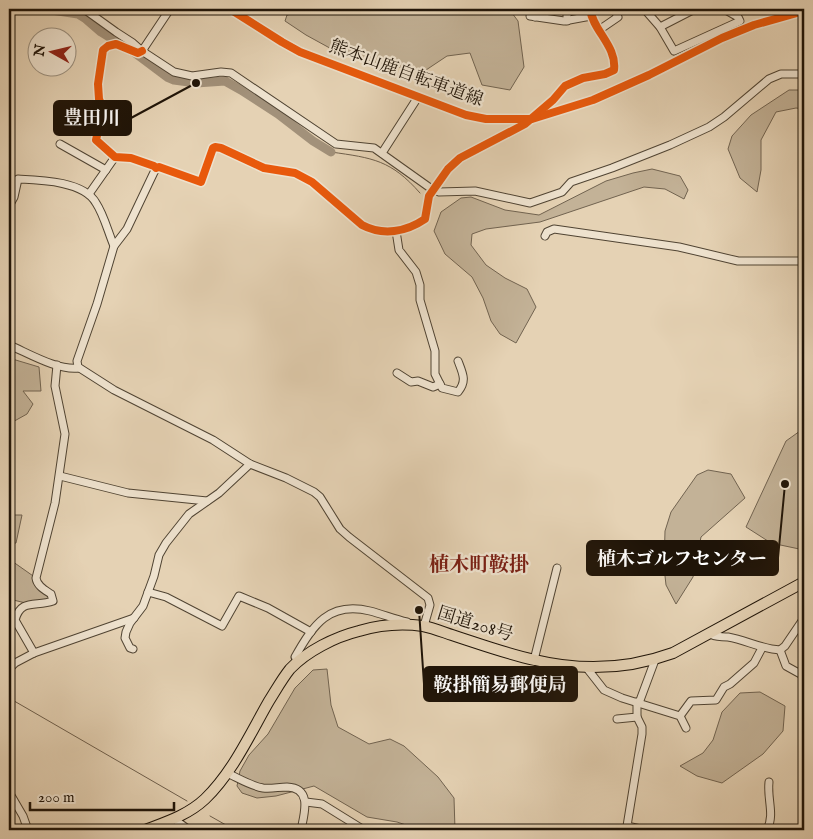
<svg xmlns="http://www.w3.org/2000/svg" width="813" height="839" font-family="'IM FELL English','Noto Serif JP',serif">
	<style>
		.green { fill: #c3b297; stroke: #716350 }
		.lines { fill: none; stroke-linecap: round; stroke-linejoin: round }
		.stream { stroke: #6e5f4c; stroke-width: 1 }
		.river { stroke: #a2917a; stroke-width: 9 }
		.minor-casing { stroke: #504433; stroke-width: 9 }
		.highway-casing { stroke: #1f1408; stroke-width: 12 }
		.minor { stroke: #eee2ce; stroke-width: 7 }
		.highway { stroke: #e5d2b4; stroke-width: 10 }
		.cycleway-casing { stroke: #eee2ce; stroke-width: 11 }
		.cycleway { stroke: #e8590c; stroke-width: 8 }
		.labels { text-anchor: middle; dominant-baseline: central; stroke-width: 4.5; stroke-linejoin: round; paint-order: stroke }
		.street-label { font-size: 18px; fill: #1f1408; stroke: #eee2ce }
		.quarter-label { font-size: 20px; font-weight: bold; fill: #7a1f14; stroke: #eee2ce }
		.leader { fill: none; stroke: #1f1408; stroke-width: 2 }
		.callout-dot { fill: #1f1408; stroke: #eee2ce; stroke-width: 2 }
		.callout { fill: #1f1408; stroke: #1f1408; stroke-width: 2 }
		.callout-label { font-size: 19px; text-anchor: middle; font-weight: bold; fill: #fff }
	</style>
	<rect width="100%" height="100%" fill="#e5d2b4"/>
	<filter id="stains"><feTurbulence type="fractalNoise" baseFrequency=".004" numOctaves="4"/><feColorMatrix values="0 0 0 0 .2 0 0 0 0 .09 0 0 0 0 .02 0 0 0 .5 -.17"/></filter>
	<radialGradient id="worn" r=".72"><stop offset=".6" stop-color="#630" stop-opacity="0"/><stop offset="1" stop-color="#630" stop-opacity=".3"/></radialGradient>
	<g class="green">
		<path d="M311,9H509L518,21L524,67L510,90L482,85L470,53L447,56L426,70L390,66L337,52L306,35L285,21L287,15Z"/>
		<path d="M789,90H804V109L796,108L776,112L761,140V170L757,192L740,178L728,149L732,136L751,115Z"/>
		<path d="M652,169L680,176L688,190L684,199L665,189L644,187L540,222L486,229L472,234L471,245L486,265L505,278L527,289L536,307L516,343L500,334L491,321L483,298L472,277L445,254L434,231L441,212L461,198L471,197L505,210L539,215L606,181L633,173Z"/>
		<path d="M9,358L39,367L41,391H23L33,404L27,414L9,424Z"/>
		<path d="M800,431L804,433V550L771,543L746,527L786,441Z"/>
		<path d="M708,470L731,474L745,498L701,537L693,577L676,604L666,585L664,567L665,531L671,512L697,475Z"/>
		<path d="M9,497L12,515H22L16,543L9,544Z"/>
		<path d="M9,559L36,578L52,598L30,604L9,599Z"/>
		<path d="M327,669L331,705L338,727L369,744L390,739L404,746L438,777L454,798L455,830H421L397,822L367,817L314,786L276,796L257,798L242,793L237,786L240,771L249,755L268,734L295,688L313,670Z"/>
		<path d="M760,692L785,706L783,731L763,754L722,783L697,776L680,766L703,753L713,740L722,712L740,693Z"/>
	</g>
	<g class="lines">
		<g class="stream">
			<path d="M331,152C373,158 391,160 420,193"/>
			<path d="M9,698L187,801"/>
			<path d="M210,816L233,829L239,830"/>
		</g>
		<path class="river" d="M45,9L78,14L86,19L101,32L135,53L167,77L174,80L196,83L225,81L241,90L278,114L313,141L331,152"/>
		<defs>
			<g id="minor">
				<path d="M84,9L116,32L133,43L142,51L174,72L192,76L221,72L231,73L336,144L374,148L433,190L439,192L475,191L530,203L562,192L571,182L612,168L670,145L709,127L724,117L769,79L781,74H804"/>
				<path d="M648,9L646,11L660,27L674,51L740,21L738,17L724,9"/>
				<path d="M530,16L564,21L591,16"/>
				<path d="M535,17L537,9"/>
				<path d="M567,21V9"/>
				<path d="M660,27L695,9"/>
				<path d="M599,30L618,17L614,9"/>
				<path d="M142,51L138,53L116,44L108,46L103,50L98,84L99,99L103,108L96,140L115,157L131,158L154,166L156,168L159,167L201,182L213,148L215,147L221,148L264,168L295,173L312,182L362,225C383,236 406,232 425,219L429,196L448,169L460,158L525,124L553,100L565,86L583,78L605,74L614,70C617,46 593,31 590,9"/>
				<path d="M142,51L170,9"/>
				<path d="M60,144L106,170"/>
				<path d="M382,153L418,97"/>
				<path d="M156,168L127,229L114,246L97,304L77,361L78,367L114,390L213,440L250,464L286,478L314,492L320,497L340,529L349,537L428,598L430,605L424,626L420,625"/>
				<path d="M89,194L115,157"/>
				<path d="M9,206L14,197L18,179C40,180 84,181 96,203C104,215 108,232 114,246"/>
				<path d="M396,231L399,250L416,272L420,285V300L435,351V374L442,388L458,392C467,381 463,374 458,361"/>
				<path d="M545,236L547,232L554,229L679,247L738,261H804"/>
				<path d="M9,345C28,353 58,371 79,368"/>
				<path d="M397,373L411,382L418,381L433,387L440,384"/>
				<path d="M60,476L128,493L207,501"/>
				<path d="M148,592L166,597L222,626L239,596L268,608L311,632"/>
				<path d="M709,633C715,638 721,636 728,637C746,640 761,649 780,650L785,646L804,618"/>
				<path d="M133,649L130,648L125,638L126,632L130,623L143,606L154,576L159,555L166,543L189,514L219,493L250,464"/>
				<path d="M780,650L786,666L804,676"/>
				<path d="M34,653L15,620C21,598 36,607 53,601L51,594C45,590 37,586 36,578L55,503L65,434L55,386L57,365"/>
				<path d="M534,660L557,568"/>
				<path d="M299,661L295,657C313,625 329,601 370,611C382,614 394,619 407,622"/>
				<path d="M586,667L604,690L622,698L680,716L686,728"/>
				<path d="M9,669L15,663L34,653L134,618"/>
				<path d="M639,703L655,660"/>
				<path d="M680,716L691,701L716,700L724,687L730,684L754,663L762,648"/>
				<path d="M637,717L642,727V734L627,826L645,830"/>
				<path d="M617,719L637,717V702"/>
				<path d="M227,773C238,778 251,786 263,788C271,789 279,787 287,787C313,788 304,814 301,830"/>
				<path d="M9,792L23,816L28,830"/>
				<path d="M306,802L322,804L364,830"/>
				<path d="M174,819L189,830"/>
				<path d="M767,830C775,814 767,800 769,782"/>
			</g>
			<path id="highway" d="M145,830C166,822 188,815 205,799C233,772 250,734 269,701C276,690 282,679 290,669C307,651 335,637 359,631C379,625 402,623 423,626C433,628 443,632 452,635C480,644 507,654 535,660C581,671 629,669 673,653L804,582"/>
		</defs>
		<use href="#minor" class="minor-casing"/>
		<use href="#highway" class="highway-casing"/>
		<use href="#minor" class="minor"/>
		<use href="#highway" class="highway"/>
		<defs>
			<g id="cycleway">
				<path d="M230,9L282,42L300,52L466,115L486,119H532L593,100L649,75L722,38L754,25L804,11"/>
				<path d="M142,51L138,53L116,44L108,46L103,50L98,84L99,99L103,108L96,140L115,157L131,158L154,166L156,168L159,167L201,182L213,148L215,147L221,148L264,168L295,173L312,182L362,225C383,236 406,232 425,219L429,196L448,169L460,158L525,124L553,100L565,86L583,78L605,74L614,70C617,46 593,31 590,9"/>
			</g>
		</defs>
		<use href="#cycleway" class="cycleway-casing"/>
		<use href="#cycleway" class="cycleway"/>
	</g>
	<g class="labels">
		<g class="street-label">
			<text transform="translate(406 74) rotate(20)">熊本山鹿自転車道線</text>
			<text transform="translate(475 625) rotate(17)">国道208号</text>
		</g>
		<g class="quarter-label">
			<text x="479" y="565">植木町鞍掛</text>
		</g>
	</g>
	<path class="leader" d="M196 83L131 118M785 484L778 558M419 610L424 684"/>
	<g class="callout-dot">
		<circle cx="196" cy="83" r="5"/>
		<circle cx="785" cy="484" r="5"/>
		<circle cx="419" cy="610" r="5"/>
	</g>
	<g class="callout">
		<rect x="54" y="101" width="77" height="34" rx="5"/>
		<rect x="587" y="541" width="191" height="34" rx="5"/>
		<rect x="424" y="667" width="153" height="34" rx="5"/>
	</g>
	<g class="callout-label">
		<text x="92" y="124">豊田川</text>
		<text x="682" y="565">植木ゴルフセンター</text>
		<text x="500" y="691">鞍掛簡易郵便局</text>
	</g>
	<rect width="813" height="839" fill="none" stroke="#e5d2b4" stroke-width="30"/>
	<rect x="10" y="10" width="793" height="819" fill="none" stroke="#1f1408" stroke-width="2.5"/>
	<rect x="15" y="15" width="783" height="809" fill="none" stroke="#1f1408"/>
	<g transform="translate(52 52) rotate(278)"><circle r="24" fill="#eee2ce" stroke="#9b907f"/>
	<path d="M0-4L9 19L0 12L-9 19Z" fill="#8f2418"/>
	<text y="-8" font-size="14" font-weight="bold" text-anchor="middle" fill="#1f1408">N</text>
	</g>
	<path d="M30 802v8h144v-8" fill="none" stroke="#1f1408" stroke-width="2.5"/>
	<text x="38" y="802" font-size="15" fill="#1f1408" stroke="#eee2ce" stroke-width="4" paint-order="stroke">200 m</text>
	<rect width="100%" height="100%" filter="url(#stains)"/>
	<rect width="100%" height="100%" fill="url(#worn)"/>
</svg>
